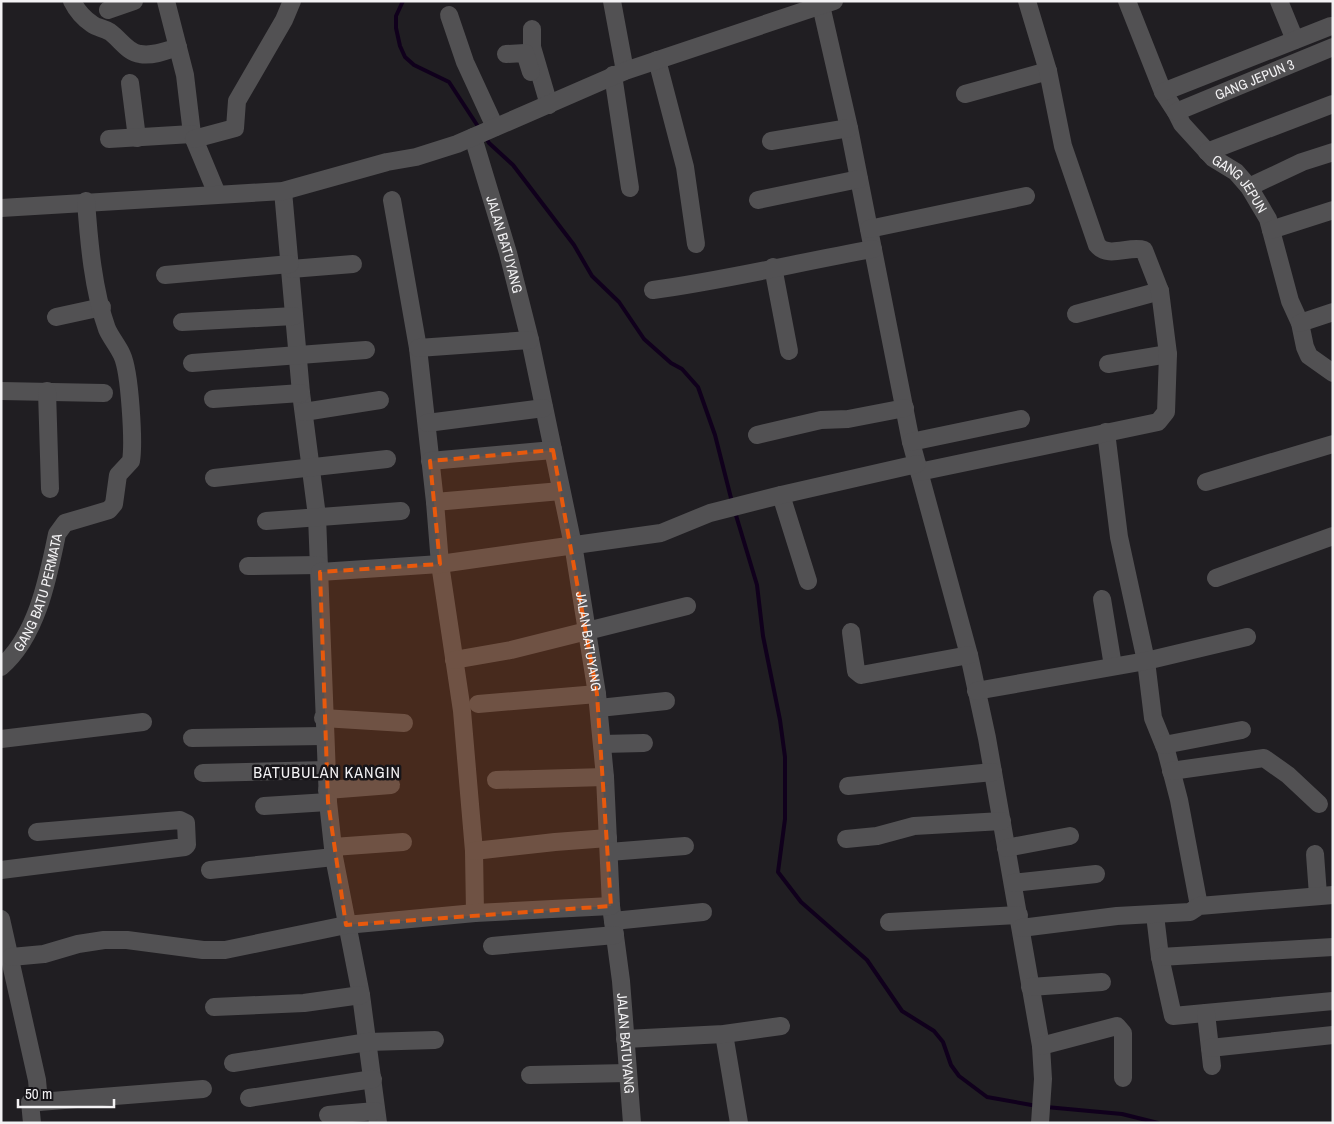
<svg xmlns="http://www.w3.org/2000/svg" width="1334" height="1124" font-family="'Archivo Narrow',sans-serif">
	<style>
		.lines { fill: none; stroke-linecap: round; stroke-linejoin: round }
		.stream { stroke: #10001c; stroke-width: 4 }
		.minor { stroke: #525153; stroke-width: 18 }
		.marked { fill: #e8590c; fill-opacity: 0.2; stroke: #e8590c; stroke-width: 4; stroke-dasharray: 10 6; stroke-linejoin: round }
		.labels { text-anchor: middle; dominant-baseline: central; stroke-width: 5; stroke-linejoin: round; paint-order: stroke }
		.street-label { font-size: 14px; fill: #f3f2f4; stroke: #171519 }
		.quarter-label { font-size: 16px; letter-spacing: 1px; fill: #f3f2f4; stroke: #171519 }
	</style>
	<rect width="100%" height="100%" fill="#201e22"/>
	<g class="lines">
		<g class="stream">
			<path d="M403,1L396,16V28L400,46L405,57L414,65L449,82L479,128"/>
			<path d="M485,136L489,143L513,165L574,245L592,276L619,302L644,339L671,363L682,369L698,387L715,435L732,502"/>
			<path d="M735,512L757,585L763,636L780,720L785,757V819L778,872L801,902L867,960L902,1011L934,1031L943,1042L951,1065L959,1076L987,1097L1037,1106"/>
			<path d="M1046,1107L1122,1114L1158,1123"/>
		</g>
		<g class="minor">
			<path d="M72,1C77,11 83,18 92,24C97,28 104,28 110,32C120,39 128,53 140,54C153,56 166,51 178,47"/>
			<path d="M166,1L185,75L192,134L217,194"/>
			<path d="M612,1L625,71"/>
			<path d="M820,1L849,128L911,442L969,655L987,738L1041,1046L1043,1079L1040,1123"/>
			<path id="s1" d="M1127,1L1163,92L1176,112L1182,124L1213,158L1236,172L1249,187L1268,219L1290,301L1300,323L1305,347L1309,356L1333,373"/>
			<path d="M1279,1L1295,40"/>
			<path d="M108,10L134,1"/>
			<path d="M449,15L465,62L495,127"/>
			<path d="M532,29V47L549,105"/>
			<path d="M506,54L525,53L531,72"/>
			<path d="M657,60L685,167L696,244"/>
			<path d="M613,75L630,188"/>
			<path d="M130,83L137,138"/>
			<path d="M1163,92L1331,26"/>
			<path d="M965,94L1048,71"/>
			<path id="s2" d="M1176,112L1333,47"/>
			<path id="s3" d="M473,137L508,253L530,340L574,550L597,694L605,777L611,906L621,981L632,1123"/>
			<path d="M109,139L192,134"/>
			<path d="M194,139L235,128L237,101L284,20L292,1"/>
			<path d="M771,141L849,128"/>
			<path d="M1207,152L1333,104"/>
			<path d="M1249,187L1302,162L1333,152"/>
			<path d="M283,191L301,393L317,516L328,802L334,857L361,995L378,1123"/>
			<path d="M392,200L418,348L435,502L440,564L462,711L474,851L475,913"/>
			<path d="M758,200L859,179"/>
			<path d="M1,208L283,191L387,162L416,157L457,144L625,71L834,1"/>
			<path d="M869,229L1026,196"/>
			<path d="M1271,230L1333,210"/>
			<path d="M773,267L789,351"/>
			<path d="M291,269L353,264"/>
			<path d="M165,275L290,264"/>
			<path d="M653,290C727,280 800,262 873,249"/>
			<path d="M1076,314L1160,291"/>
			<path d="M56,317L102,307"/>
			<path d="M182,322L294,316"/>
			<path d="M1300,323L1333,312"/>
			<path d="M418,348L530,340"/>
			<path d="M192,363L366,350"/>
			<path d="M1108,364L1168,354"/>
			<path d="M1,391L104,393"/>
			<path d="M47,391L50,489"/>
			<path d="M213,399L301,393"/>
			<path d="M304,412L380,400"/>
			<path d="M427,423L544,408"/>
			<path d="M1106,432L1119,537L1146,661L1153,718L1166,750L1179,800L1199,906"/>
			<path d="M757,435L821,420L848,419L905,408"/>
			<path d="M911,442L1021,419"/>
			<path d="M430,461L553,450"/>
			<path d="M919,472L1158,422L1166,412L1168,354L1160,291L1144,250C1130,245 1108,259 1097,245L1063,146L1048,71L1027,1"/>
			<path d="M214,478L387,459"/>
			<path d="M1206,482L1333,444"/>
			<path d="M781,495L808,581"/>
			<path d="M435,502L561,491"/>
			<path d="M266,521L401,511"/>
			<path d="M248,566L319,565"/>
			<path d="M320,572L440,564L661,533L710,513L781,495L917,464"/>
			<path d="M1216,578L1333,536"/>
			<path d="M1102,599L1113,666"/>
			<path d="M851,632L856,671L861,675L969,655"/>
			<path d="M454,660L511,650L687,606"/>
			<path id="s4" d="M1,667C37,636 48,578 57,534L65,523L109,510L114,504L118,475L131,461C134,443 130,372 122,355C118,346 111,338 107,329C93,290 89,242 86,201"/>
			<path d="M976,691L1146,661L1247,637"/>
			<path d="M478,704L597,694"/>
			<path d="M599,708L666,701"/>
			<path d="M323,718L404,723"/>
			<path d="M192,738L324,736"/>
			<path d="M1,739L143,722"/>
			<path d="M602,744L644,743"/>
			<path d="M1164,745L1242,730"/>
			<path d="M1171,771L1264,758L1288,775L1319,804"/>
			<path d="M203,773L327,770"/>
			<path d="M496,780L605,777"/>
			<path d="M848,786L993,772"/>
			<path d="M327,790L391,785"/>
			<path d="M264,806L328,802"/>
			<path d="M846,839L877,836L914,826L1002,821"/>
			<path d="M333,847L403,842"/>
			<path d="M1006,848L1070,836"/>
			<path d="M474,851L555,842L608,838"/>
			<path d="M609,852L685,846"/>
			<path d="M1315,854L1318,895"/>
			<path d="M1,870L185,847L187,845L186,823L180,820L37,832"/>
			<path d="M210,870L334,857"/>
			<path d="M1013,883L1096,874"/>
			<path d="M1155,915L1160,957L1173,1016L1333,1001"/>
			<path d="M1,919L37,1080L39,1102H30L32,1123"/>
			<path d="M613,921L703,912"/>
			<path d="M889,922L1019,915"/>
			<path d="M1021,928L1117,916L1190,912L1199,906L1333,895"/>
			<path d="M492,946L615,935"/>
			<path d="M11,957L44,954L78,944L104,940H127L203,950H225L346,925L475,913L611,906"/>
			<path d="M1160,957L1333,947"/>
			<path d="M1030,987L1102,982"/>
			<path d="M214,1007L304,1003L361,995"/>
			<path d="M1206,1013L1212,1066"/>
			<path d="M724,1034L739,1123"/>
			<path d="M625,1039L724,1034L781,1026"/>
			<path d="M1041,1046L1117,1026L1123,1033V1078"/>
			<path d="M1210,1048L1333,1035"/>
			<path d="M233,1063L368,1042L435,1040"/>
			<path d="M530,1075L628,1073"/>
			<path d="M249,1098L373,1079"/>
			<path d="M39,1102L203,1089"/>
			<path d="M328,1115L376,1111"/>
		</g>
	</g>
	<path class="marked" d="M553,450L597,694L611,906L346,925L328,802L320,572L440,564L430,461Z"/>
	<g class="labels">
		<g class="street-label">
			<text stroke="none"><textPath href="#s2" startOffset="85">GANG JEPUN 3</textPath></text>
			<text stroke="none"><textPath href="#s1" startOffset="219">GANG JEPUN</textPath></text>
			<text stroke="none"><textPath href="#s3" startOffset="112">JALAN BATUYANG</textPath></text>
			<text stroke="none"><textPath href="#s4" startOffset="85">GANG BATU PERMATA</textPath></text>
			<text stroke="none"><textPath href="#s3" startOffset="518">JALAN BATUYANG</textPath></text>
			<text stroke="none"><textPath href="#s3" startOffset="922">JALAN BATUYANG</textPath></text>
		</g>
		<g class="quarter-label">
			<text x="327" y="772">BATUBULAN KANGIN</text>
		</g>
	</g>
	<rect width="1334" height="1124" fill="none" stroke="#f3f2f4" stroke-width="5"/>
	<path d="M18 1099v8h96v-8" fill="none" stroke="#f3f2f4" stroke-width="2.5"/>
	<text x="25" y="1099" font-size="15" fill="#f3f2f4" stroke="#171519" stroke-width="4" paint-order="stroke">50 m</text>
</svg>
